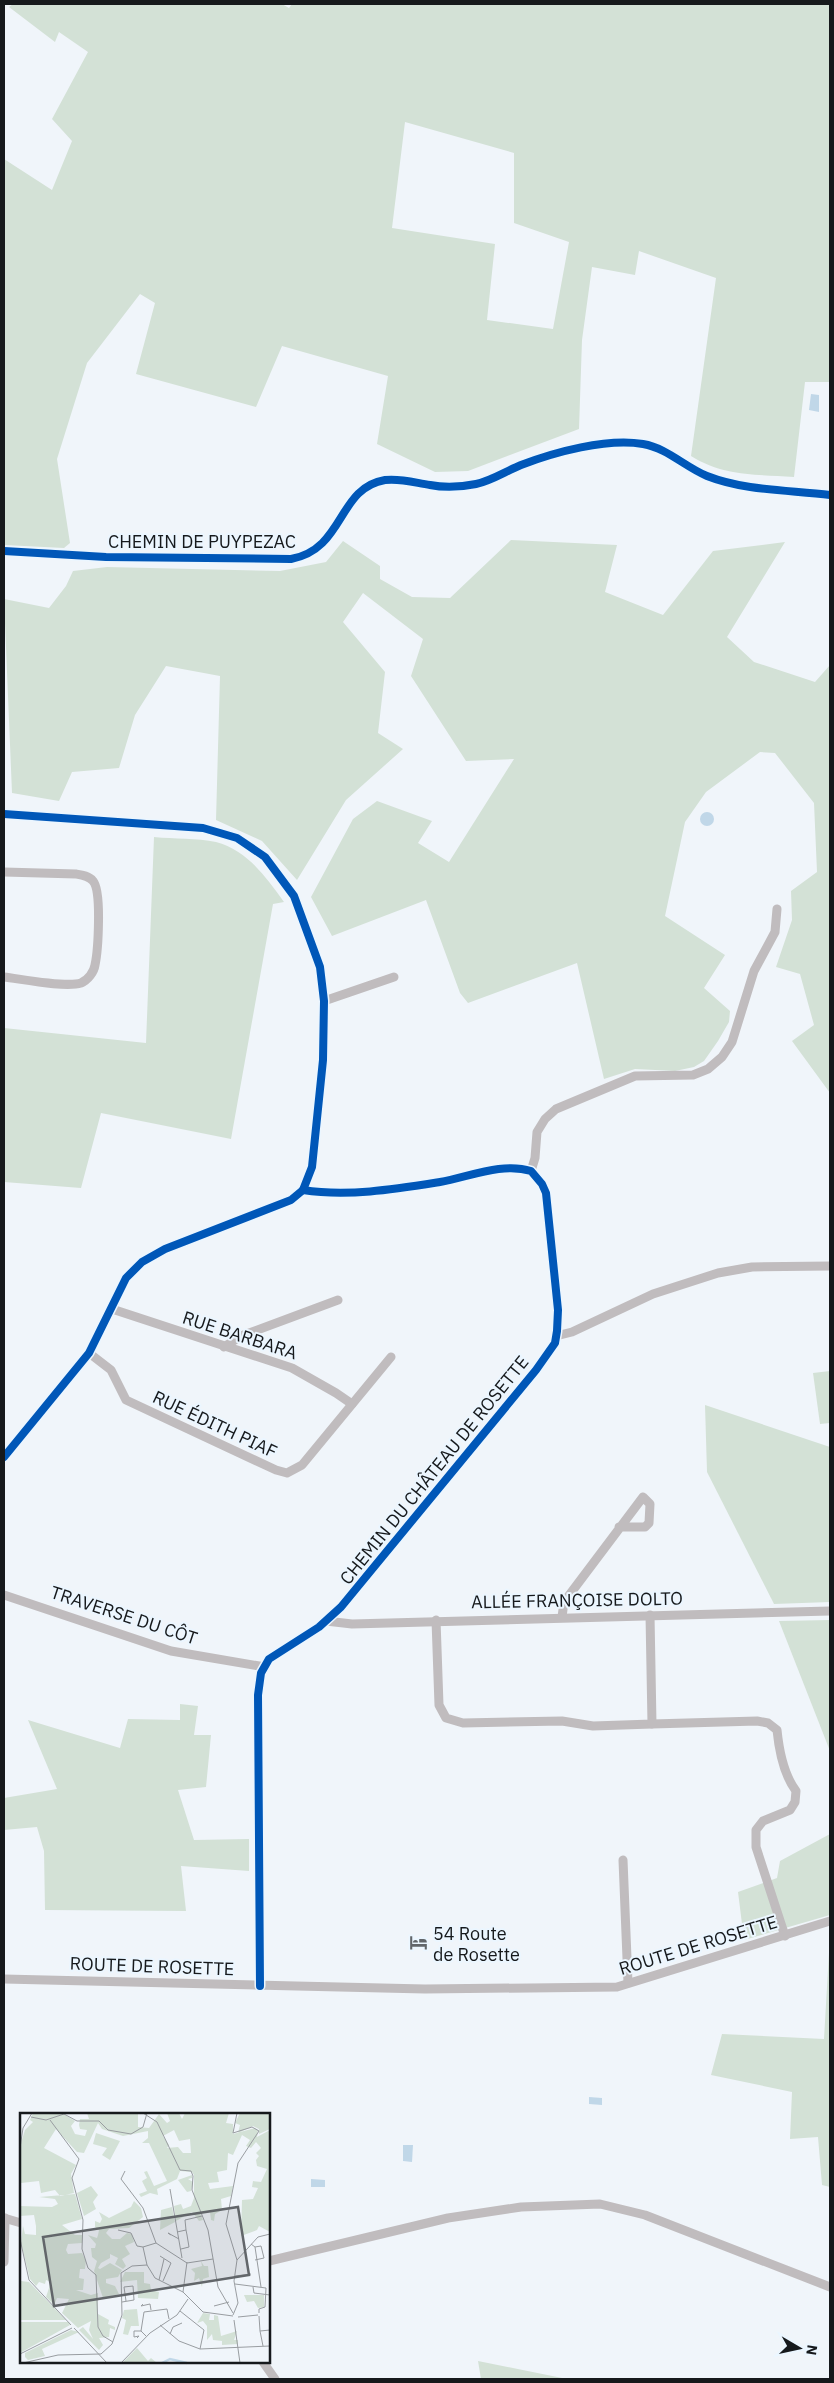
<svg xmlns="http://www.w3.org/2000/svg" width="834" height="2383" font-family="'IBM Plex Sans',sans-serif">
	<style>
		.green { fill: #d3e1d6; fill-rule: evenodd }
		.water { fill: #c0d7e8 }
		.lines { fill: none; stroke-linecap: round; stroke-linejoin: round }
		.minor { stroke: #c0bcbe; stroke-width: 9 }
		.cycleway-casing { stroke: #ebf6ff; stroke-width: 11 }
		.cycleway { stroke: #0057b8; stroke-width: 8 }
		.labels { text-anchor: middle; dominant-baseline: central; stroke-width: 4; stroke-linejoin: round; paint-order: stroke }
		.street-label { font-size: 18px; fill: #16191c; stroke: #ebf6ff }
		.poi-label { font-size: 18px; fill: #16191c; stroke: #ebf6ff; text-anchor: start }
		.inset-river { fill: none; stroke: #c0d7e8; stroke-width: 2.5 }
		.inset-road { fill: none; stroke: #999da1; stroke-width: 1 }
		.view { fill: #62666a; fill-opacity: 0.15; stroke: #62666a; stroke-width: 2.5 }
		.inset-edge { fill: none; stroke: #16191c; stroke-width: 2.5 }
	</style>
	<rect width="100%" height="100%" fill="#f0f5fa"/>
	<g class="green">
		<path d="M13,4H282L289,8L292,4H830V382H805L794,477C756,474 725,477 691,456L716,278L639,251L635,275L592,267L582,340L579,429L468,471L435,472L377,444L388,376L282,346L256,407L136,374L155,303L140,294L87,363L57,459L70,543L64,548L4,545V159L52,190L72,141L52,119L88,52L59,32L55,42L9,7ZM405,122L514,153V223L569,242L553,329L487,320L495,244L392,228Z"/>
		<path d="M511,540L617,545L605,592L663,615L713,551L785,542L727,637L754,662L815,682L830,665V1093L792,1041L814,1025L800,974L776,967L792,920L791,891L817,872L814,803L775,753L760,752L706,792L685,822L665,916L725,955L704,988L730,1011L729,1022L718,1041L704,1061L694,1067L675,1071L635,1069L604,1079L577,963L468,1003L460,993L426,900L332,936L311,897L353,819L377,801L432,821L418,843L449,862L514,759L466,761L411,676L423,639L363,593L343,622L385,672L378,733L403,749L346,800L297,880L262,841L216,820L220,676L166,666L135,715L119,768L72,772L59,801L12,793L4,599L49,608L66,586L73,571L107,567L280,571L326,562L343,541L380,566V579L412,597L450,598Z"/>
		<path d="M154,837C174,839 197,838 216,842C247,850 266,877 284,902L273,904L231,1139L101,1113L81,1188L4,1182V1028L146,1043Z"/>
		<path d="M830,1371V1423L820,1424L813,1373Z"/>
		<path d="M705,1405L830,1447V1602L774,1604L707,1472Z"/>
		<path d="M830,1620V1751L779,1621Z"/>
		<path d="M180,1704L198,1706L194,1735H211L206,1787L178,1790L194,1840L249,1839V1871L181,1866L186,1911L45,1910L44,1851L37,1827L4,1830V1798L57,1789L28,1720L120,1748L128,1719L180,1720Z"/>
		<path d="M830,1834V1915L744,1940L738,1892L777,1878L780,1861Z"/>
		<path d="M830,1935V2187L822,2185L818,2137L790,2139L792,2092L711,2075L722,2034L824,2039Z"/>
		<path d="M478,2361L567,2379H481Z"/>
	</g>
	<g class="water">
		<path d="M811,394L819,395V412L809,410Z"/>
		<circle cx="707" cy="819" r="7"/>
		<path d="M589,2097L602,2098V2105L589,2104Z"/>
		<path d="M403,2145H413L412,2162L403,2161Z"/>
		<path d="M311,2179L325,2180V2187H311Z"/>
	</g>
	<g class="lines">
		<g class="minor">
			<path d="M4,551L106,557L291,559C345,549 337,488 385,480C401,478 416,483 430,485C445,488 461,487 476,484C491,481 506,471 521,465C555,452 606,438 643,444C667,448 685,467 707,476C745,491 790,490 830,495"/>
			<path d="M4,814L203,828L237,838L265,857L294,896L320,967L324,1001L323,1060L312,1167L303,1190L291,1200L165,1249L142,1262L126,1278L89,1353L4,1457"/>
			<path d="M4,872L76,874C82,875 89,876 93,881C102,891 98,951 95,965C94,972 88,980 81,983C66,988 21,979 4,977"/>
			<path d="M324,1001L394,977"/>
			<path d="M531,1171L535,1158L537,1132L545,1119L556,1109L635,1076L693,1075L708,1069L722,1057L732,1042L754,971L775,932L777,909"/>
			<path d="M112,1309L292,1368L336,1393L352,1404"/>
			<path d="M556,1336L572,1332L653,1294L718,1273L752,1267L830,1266"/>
			<path d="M224,1347L241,1336L338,1300"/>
			<path d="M89,1353L111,1370L126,1400L276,1470L287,1473L302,1465L391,1357"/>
			<path d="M4,1595L171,1651L265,1667"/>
			<path d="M562,1617L564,1602L643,1497L650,1504L649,1523L645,1527H619"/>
			<path d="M436,1620L439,1705L446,1718L463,1723L562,1721L593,1726L652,1724L650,1615"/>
			<path d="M326,1621L352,1624L830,1611"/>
			<path d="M652,1724L757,1721L768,1723L777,1730C779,1750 784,1775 796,1791L795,1802L790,1810L763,1821L756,1830V1847L785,1936"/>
			<path d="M623,1860L628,1983"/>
			<path d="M4,1979L425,1989L617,1987L830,1921"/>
			<path d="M260,1986L258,1695L261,1673L269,1659L319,1627L341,1607L536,1370L555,1343L557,1331L558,1310L546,1193L542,1184L531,1171C502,1162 469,1177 440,1182C396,1189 348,1197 303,1190"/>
			<path d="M4,2218L21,2223"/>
			<path d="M269,2261L448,2218L521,2207L600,2204L645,2215L830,2287"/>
			<path d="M4,2262L5,2218"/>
			<path d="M263,2362L275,2379"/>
		</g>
		<defs>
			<g id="cycleway">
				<path d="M4,551L106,557L291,559C345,549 337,488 385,480C401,478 416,483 430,485C445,488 461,487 476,484C491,481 506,471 521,465C555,452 606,438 643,444C667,448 685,467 707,476C745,491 790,490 830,495"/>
				<path d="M4,814L203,828L237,838L265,857L294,896L320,967L324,1001L323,1060L312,1167L303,1190L291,1200L165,1249L142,1262L126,1278L89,1353L4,1457"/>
				<path d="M260,1986L258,1695L261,1673L269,1659L319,1627L341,1607L536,1370L555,1343L557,1331L558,1310L546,1193L542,1184L531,1171C502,1162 469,1177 440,1182C396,1189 348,1197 303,1190"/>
			</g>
		</defs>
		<use href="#cycleway" class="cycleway-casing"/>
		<use href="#cycleway" class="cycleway"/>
	</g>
	<defs>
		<symbol id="hotel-bare" viewBox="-9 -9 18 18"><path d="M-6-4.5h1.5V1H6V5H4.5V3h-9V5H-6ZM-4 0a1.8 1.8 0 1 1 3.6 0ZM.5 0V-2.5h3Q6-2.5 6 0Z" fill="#62666a" stroke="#ebf6ff" stroke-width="2.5" paint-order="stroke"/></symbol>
	</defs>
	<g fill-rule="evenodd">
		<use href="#hotel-bare" x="406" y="1930" width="25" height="25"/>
	</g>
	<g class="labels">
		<g class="street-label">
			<text x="202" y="541">CHEMIN DE PUYPEZAC</text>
			<text transform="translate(240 1335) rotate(18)">RUE BARBARA</text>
			<text transform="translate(215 1424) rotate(25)">RUE ÉDITH PIAF</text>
			<text transform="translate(434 1470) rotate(-51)">CHEMIN DU CHÂTEAU DE ROSETTE</text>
			<text transform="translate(577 1600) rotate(-1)">ALLÉE FRANÇOISE DOLTO</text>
			<text transform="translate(124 1615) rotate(18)">TRAVERSE DU CÔT</text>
			<text transform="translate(698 1945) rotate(-17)">ROUTE DE ROSETTE</text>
			<text transform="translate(152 1966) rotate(2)">ROUTE DE ROSETTE</text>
		</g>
		<g class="poi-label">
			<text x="433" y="1933">54 Route<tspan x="433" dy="21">de Rosette</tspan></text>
		</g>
	</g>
	<g transform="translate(20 2113)">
		<rect width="250" height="250" fill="#f0f5fa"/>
		<path d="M13,0H42L55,8L51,13L55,21L65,23L67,17L60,16L59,12L60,6H69L67,0H118V14L129,15L139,1L147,10L150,8L147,0H159L162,6L165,0H209L206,10L213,11V21L235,15L238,17L237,24L250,17V119L239,113L237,117L221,123L222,87L233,86L238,75L232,74L233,68L241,69L247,56L237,53L236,47L239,43L236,40L241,35L236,29L231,35L226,33L230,27L222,22L213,42L208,40L207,57L197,59L199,69L188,70L190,76L213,73L211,83L201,86L202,97L195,101L194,108L191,107L190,99L180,100L183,107L179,108L172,99L156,108L154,93L161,91L163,96L171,93L174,85V62L172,59L160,58L157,66L137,76L138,82L130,80L121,84L119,81L127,78L122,68L127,65L124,59L127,58L134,73L147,68L129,30H122L128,25V18L103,23L82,16L78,10L64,40L57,39L36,16L24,35L56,52L51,61L54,80L40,83L35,77L21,80L19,68L1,70L0,75V33L5,17L13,9L10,7ZM154,17L159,28L170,26L171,40H163L158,34L147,35L149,32L143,23ZM220,0H250V16L239,21V16L233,13L218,20L220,12L215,10ZM76,20L100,28L90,47L82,42L87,35L73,31ZM172,62V65L168,66L173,69L171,78L167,79L158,67ZM71,73L78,82L73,89L76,96L64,103L57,80ZM55,81L62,106L42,112L55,122H63L62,130L48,131L46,137L48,141L62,140L66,148L65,156H60L59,165L64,166L63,177H56L71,182L78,180V201L89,207L88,211L95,214V217L90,215L89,224L79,225L83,232L79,237L59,217L63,214L73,226L69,217L71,208L58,215L42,200L49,186L37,185L34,192L26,184L31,169L26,167L25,171L19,169L16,173L10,166L1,130L3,113L5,121L16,122V113L14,102L0,103V93L32,94L38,91L35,86L19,84ZM114,88L121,95L123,104L109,115L89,116L86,120L92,126H100L107,120L112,121L114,129L105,133L110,141L102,146L106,153L103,156L95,151L98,145L90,141V145L81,150L78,155L80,156L90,150L102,157L98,164L86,166V170L95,173L99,181L83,185L74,158L77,148L72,144L71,135H75L76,131L68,122L77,125L78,122L79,117L75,114V108L80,110L82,106L79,99L89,105L111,94ZM152,94L155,109L140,117L141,97ZM181,148L184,153H188L189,164L183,166L182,174L179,165L174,168L175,160L171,156L182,153ZM105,159H124V170L130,171L131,177L139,179L138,186L118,185L117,167L100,169ZM1,168L9,169L46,207H0ZM224,182H244V194L238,195L234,188L227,189ZM117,196L119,213H111L108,222L103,221L106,207L102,205L104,197ZM183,200L190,201L189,207H194V202L198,203L201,223L217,218L214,227H218V231L202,232V228L193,227L192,221L187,227V213L183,208L177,210ZM0,209H49L50,212L0,240ZM51,217L59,219L22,236L25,243L8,247L5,244V240ZM117,235L128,248L131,245L137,250H102Z" fill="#d3e1d6" fill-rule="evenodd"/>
		<path class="inset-river" d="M142,250L150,246L167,250"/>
		<path class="inset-road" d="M123,0L137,9L160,57L171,58L173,63L172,77L188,117L198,174L213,200M11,4L26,7L44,1L57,8H79L88,17L111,21L123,14L127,0M30,7L59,46L52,65L63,107L62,136L68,155L76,162L78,214L83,223L93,229M0,35L3,15L12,0M105,58L101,66L123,95L136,130M150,76L162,145M98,117L111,120L117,133L123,134M166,117L165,107L182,103M157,119L166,117L167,122L169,134L161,136M151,122L148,120L159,126M0,126L9,167L51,212M231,131L235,134L241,174M140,143L151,150L143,168M217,147L238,124L250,121M235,147L244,145L241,133L235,134M215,163L231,161M139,167L144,146M215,171L246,175L245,194L239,196V200M233,174L234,180L250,182M163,179L135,165L127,152L123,134L136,130L167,150L193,146M163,179L183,199L213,203M163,179L167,149M102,189L114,187L113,173L104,174L106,188M123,191L121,193L130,191L131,197M194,193L209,189M160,198L184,217L180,236M213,202L218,190L214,168L217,147L206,111L218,50L239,18L232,14L213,20L217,0M239,203L240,218M218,204L238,202M214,207L220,250M140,212L159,228L180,236L250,233M54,215L87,250M150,221L153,214L162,210M126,223L121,218L124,199L147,196L149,206M117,225L119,223L114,224V218H121M243,233L240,218L250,217M0,241L52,215M3,250L38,242L81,241L92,231L102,202L101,160L112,153L127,152M101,250L130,220L157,202L168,186"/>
		<path class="view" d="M218,94L229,162L34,193L23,124Z"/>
		<rect width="250" height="250" class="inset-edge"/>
	</g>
	<rect width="834" height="2383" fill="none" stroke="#16191c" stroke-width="10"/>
	<g transform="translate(799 2348) rotate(99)" stroke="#ebf6ff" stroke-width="4" paint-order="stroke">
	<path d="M0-4L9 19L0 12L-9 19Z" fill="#16191c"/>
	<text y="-8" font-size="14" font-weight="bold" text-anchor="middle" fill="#16191c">N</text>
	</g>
</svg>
